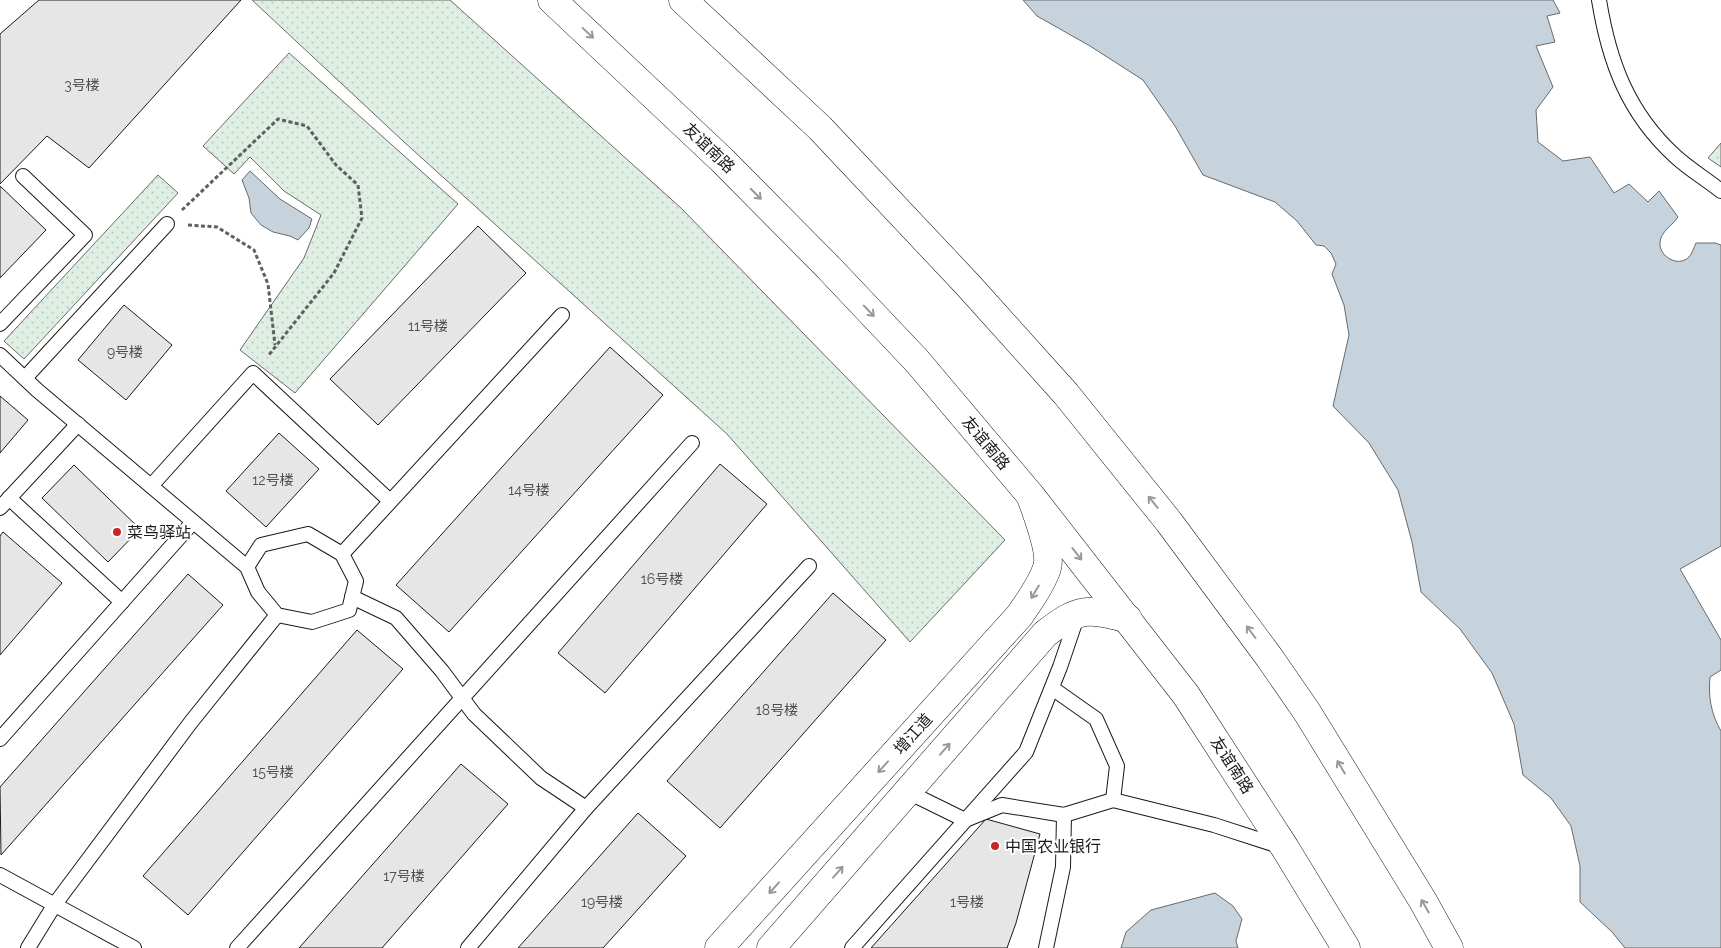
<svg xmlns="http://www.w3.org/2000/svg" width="1721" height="948" font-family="Raleway,'Noto Sans SC',sans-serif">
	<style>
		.grass { fill: url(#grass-dots); stroke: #6a6a6a }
		.water { fill: #c6d2dc; stroke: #6a6a6a }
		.building { fill: #e6e6e6; stroke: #1a1a1a }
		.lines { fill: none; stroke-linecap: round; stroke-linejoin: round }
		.service-casing { stroke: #1a1a1a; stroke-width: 16 }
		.tertiary-casing { stroke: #1a1a1a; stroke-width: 29 }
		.primary-casing { stroke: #1a1a1a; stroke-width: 29 }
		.path { stroke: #5f5f5f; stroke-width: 3; stroke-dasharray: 4 2.5; stroke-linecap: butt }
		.service { stroke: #fff; stroke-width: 14 }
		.tertiary { stroke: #fff; stroke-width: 28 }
		.primary { stroke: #fff; stroke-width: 28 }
		.oneway { stroke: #989898 }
		.poi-dot { fill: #c62828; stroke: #fff; stroke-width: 2 }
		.labels { text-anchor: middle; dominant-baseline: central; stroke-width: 4; stroke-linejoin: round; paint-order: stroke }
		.number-label { font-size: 14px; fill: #4d4d4d }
		.street-label { font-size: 16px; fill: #1a1a1a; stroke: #fff }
		.poi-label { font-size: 16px; fill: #1a1a1a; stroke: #fff; text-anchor: start }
	</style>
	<defs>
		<pattern id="grass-dots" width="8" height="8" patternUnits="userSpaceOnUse" patternTransform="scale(1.25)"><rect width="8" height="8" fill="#e0efe3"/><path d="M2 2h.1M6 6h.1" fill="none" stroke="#c0ccc2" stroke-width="1.8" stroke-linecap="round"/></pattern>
	</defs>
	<rect width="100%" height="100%" fill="#fff"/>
	<g class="grass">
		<path d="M252,0H450L681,208L1005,540L910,642L727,434L403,141Z"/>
		<path d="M289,53L458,204L295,393L240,350L304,258L321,215L284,191L250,157L234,174L203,146Z"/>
		<path d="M1721,143V167L1708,158Z"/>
		<path d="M158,175L178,193L24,359L4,341Z"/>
	</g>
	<g class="water">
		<path d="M1023,0H1553L1560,13L1547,16L1555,42L1536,46L1553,87L1536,110L1538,142L1563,161L1590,157L1614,193L1629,184L1648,202L1659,191L1678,217C1673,225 1660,232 1660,243C1659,256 1678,268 1689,257C1692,254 1694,247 1696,243H1715L1721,245V546L1680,569L1721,640V670L1710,677C1708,696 1711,714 1721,731V948H1625L1612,932L1580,902V866L1571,826L1551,798L1523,775L1514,724L1492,673L1460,629L1421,592L1412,542L1398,490L1369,443L1333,406L1349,335L1344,305L1332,274L1336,264L1331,253L1324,246L1316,245L1297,221L1275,202L1203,175L1175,126L1143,80L1090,46L1037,16Z"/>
		<path d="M250,171L280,199L312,219L309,228L298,240L290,236L273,232L261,225L251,213L249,198L242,180Z"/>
		<path d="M1215,893L1233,906L1242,919L1236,941L1238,948H1121L1126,932L1151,910Z"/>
	</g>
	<g class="building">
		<path d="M39,0H241L89,168L47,136L0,184V34Z"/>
		<path d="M0,186L46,230L0,278Z"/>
		<path d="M478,226L526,273L378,425L330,379Z"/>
		<path d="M124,305L172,345L126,400L78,360Z"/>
		<path d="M610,347L663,395L449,632L396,585Z"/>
		<path d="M0,396L28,420L0,453Z"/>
		<path d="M279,433L319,469L266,527L226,491Z"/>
		<path d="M720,464L767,504L605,693L558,653Z"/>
		<path d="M74,465L140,529L108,562L42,498Z"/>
		<path d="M3,532L62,583L0,655V536Z"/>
		<path d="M188,574L223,605L1,855L0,787Z"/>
		<path d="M833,593L886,640L720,828L667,781Z"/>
		<path d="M357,630L403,669L188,915L143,876Z"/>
		<path d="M461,764L508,804L382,948H299Z"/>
		<path d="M638,813L686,856L603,948H518Z"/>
		<path d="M986,819L1040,834L1016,923L1007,948H871Z"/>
	</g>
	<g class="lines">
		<defs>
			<g id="service">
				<path d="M1599,0C1609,62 1628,113 1675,156C1689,169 1706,179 1721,191"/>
				<path d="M0,324L85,235L23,176"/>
				<path d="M0,355L37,390L247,567L258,592L277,615L312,622L349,610L356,581L342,554L308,534L261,545L247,567"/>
				<path d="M25,378L167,224"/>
				<path d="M151,486L253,373L390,501"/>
				<path d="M9,498L122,602"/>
				<path d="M0,508L78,424"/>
				<path d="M342,554L562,315"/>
				<path d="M352,597L396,618L442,671L474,714L541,778L586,808"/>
				<path d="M1052,688L1096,719L1117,766L1113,800"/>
				<path d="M0,739L193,522"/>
				<path d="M908,792L965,820L1002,805L1064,815L1113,800L1214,825L1282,847"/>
				<path d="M0,875L134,948"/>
				<path d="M28,948L55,904L191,722L277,615"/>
				<path d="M237,948L692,443"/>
				<path d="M468,948L586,808L809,566"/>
				<path d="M852,948L1026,752L1060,667L1078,614"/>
				<path d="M1046,948L1063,867L1064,815"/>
			</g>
			<g id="tertiary">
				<path d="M719,948L1020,615C1029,601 1041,586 1047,568C1052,552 1037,514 1031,497"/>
				<path d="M771,948L1045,634C1078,608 1088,607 1128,619"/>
			</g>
			<g id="primary">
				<path d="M552,0L722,160L828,267L917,361L1031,496L1186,695L1285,848L1346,948"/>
				<path d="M683,0L820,128L968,285L1066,394L1169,522L1269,657L1307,712L1423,901L1449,948"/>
			</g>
		</defs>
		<use href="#service" class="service-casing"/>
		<use href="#tertiary" class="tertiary-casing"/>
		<use href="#primary" class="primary-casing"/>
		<g class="path">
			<path d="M182,210L278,119L307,126L336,165L358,185L362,218L334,273L268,356"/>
			<path d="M188,225L217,227L254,250L268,284L275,345"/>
		</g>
		<use href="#service" class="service"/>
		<use href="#tertiary" class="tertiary"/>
		<use href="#primary" class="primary"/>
	</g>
	<defs><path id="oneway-shaft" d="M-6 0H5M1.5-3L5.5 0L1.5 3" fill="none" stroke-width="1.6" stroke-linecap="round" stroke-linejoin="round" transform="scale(1.25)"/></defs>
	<g class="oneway">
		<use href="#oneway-shaft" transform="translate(588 33) rotate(43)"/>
		<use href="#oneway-shaft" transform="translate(756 194) rotate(45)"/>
		<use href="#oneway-shaft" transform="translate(869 311) rotate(46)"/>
		<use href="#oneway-shaft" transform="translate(1153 502) rotate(-129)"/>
		<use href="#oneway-shaft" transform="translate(1077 554) rotate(52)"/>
		<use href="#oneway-shaft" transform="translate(1035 592) rotate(121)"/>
		<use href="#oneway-shaft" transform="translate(1251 632) rotate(-127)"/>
		<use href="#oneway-shaft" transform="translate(945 749) rotate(-49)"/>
		<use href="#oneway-shaft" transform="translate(883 767) rotate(132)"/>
		<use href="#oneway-shaft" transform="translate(1341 767) rotate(-121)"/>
		<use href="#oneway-shaft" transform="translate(838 872) rotate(-49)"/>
		<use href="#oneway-shaft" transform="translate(774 888) rotate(132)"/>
		<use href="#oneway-shaft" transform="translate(1425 906) rotate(-120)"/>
	</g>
	<g class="poi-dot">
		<circle cx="117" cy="532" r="5"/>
		<circle cx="995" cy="846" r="5"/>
	</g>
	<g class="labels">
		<g class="number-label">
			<text x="82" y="85">3号楼</text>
			<text x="428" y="326">11号楼</text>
			<text x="125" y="352">9号楼</text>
			<text x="273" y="480">12号楼</text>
			<text x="529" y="490">14号楼</text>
			<text x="662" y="579">16号楼</text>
			<text x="777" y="710">18号楼</text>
			<text x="273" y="772">15号楼</text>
			<text x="404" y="876">17号楼</text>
			<text x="602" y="902">19号楼</text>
			<text x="967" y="902">1号楼</text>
		</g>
		<g class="street-label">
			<text transform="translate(709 148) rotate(44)">友谊南路</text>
			<text transform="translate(986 443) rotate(50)">友谊南路</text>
			<text transform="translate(913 734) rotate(-48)">增江道</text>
			<text transform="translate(1232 765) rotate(57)">友谊南路</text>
		</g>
		<g class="poi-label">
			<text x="127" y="532">菜鸟驿站</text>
			<text x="1005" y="846">中国农业银行</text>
		</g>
	</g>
</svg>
